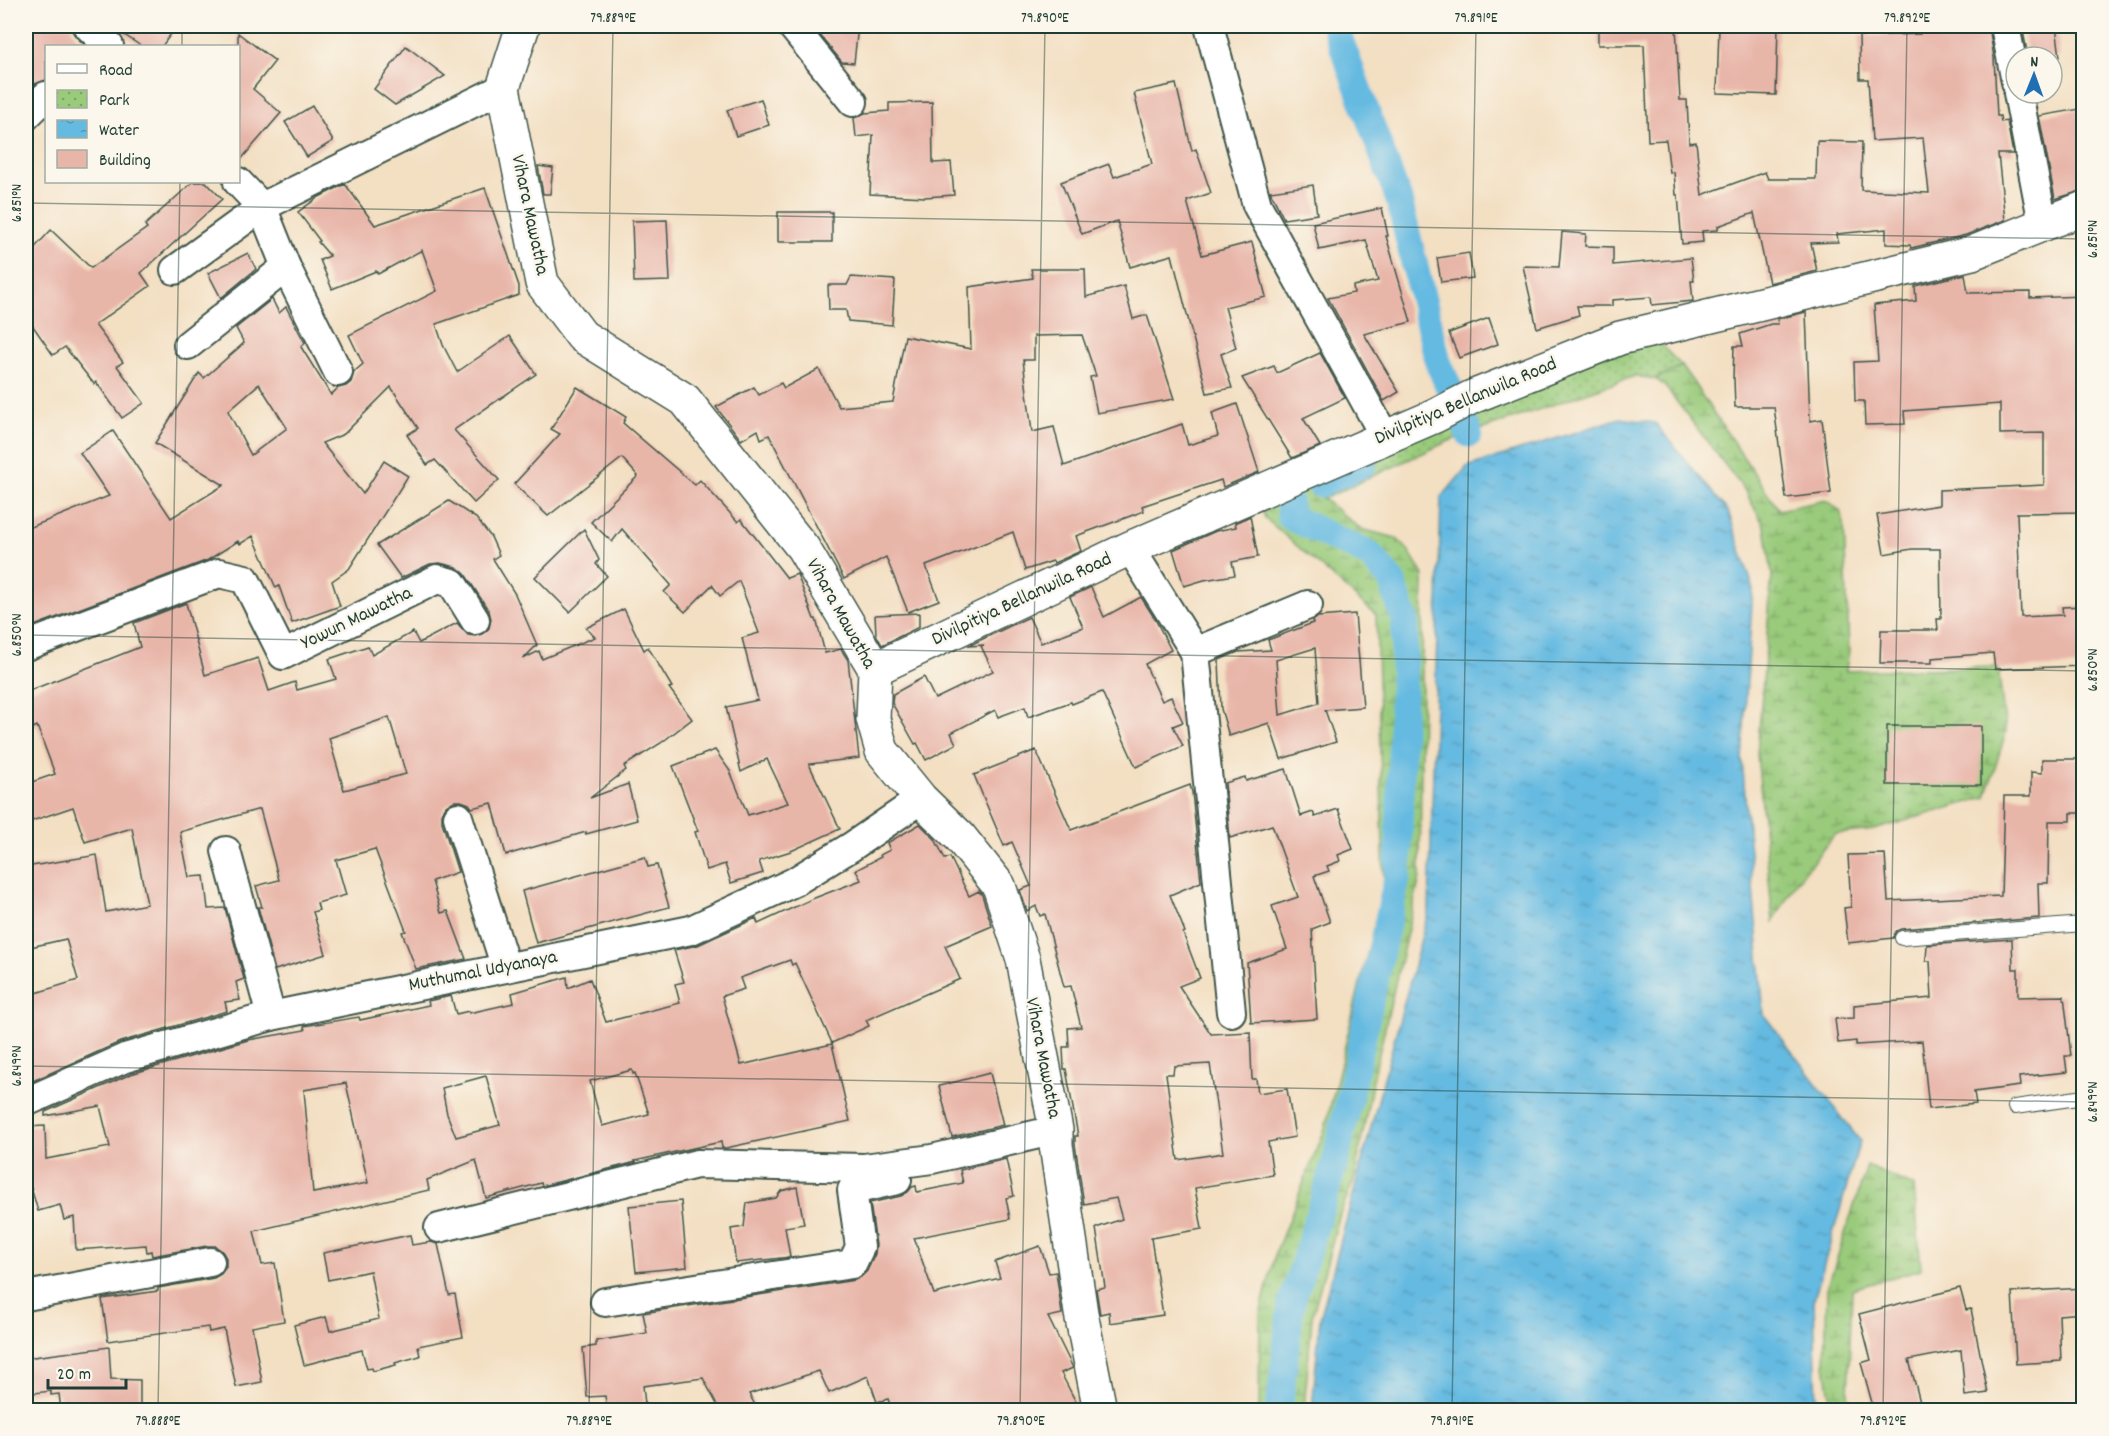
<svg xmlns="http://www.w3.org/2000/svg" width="2109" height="1436" font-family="Dekko,sans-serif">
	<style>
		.wetland { fill: url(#wetland-marsh); stroke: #5c8458; stroke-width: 1.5 }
		.park { fill: url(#park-dots); stroke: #5c8458; stroke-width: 1.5 }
		.water { fill: url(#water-ripples); stroke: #427c8a; stroke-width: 1.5 }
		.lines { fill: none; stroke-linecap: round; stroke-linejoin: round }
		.canal { stroke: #65bae1; stroke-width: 27 }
		.building { fill: #e8b5a9; fill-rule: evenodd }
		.service-casing { stroke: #3f5549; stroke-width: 16 }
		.minor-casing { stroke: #3f5549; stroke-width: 32 }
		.tertiary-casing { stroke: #3f5549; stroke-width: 36 }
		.service { stroke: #fff; stroke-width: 14 }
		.minor { stroke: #fff; stroke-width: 28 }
		.tertiary { stroke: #fff; stroke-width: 33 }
		.ticks { fill: none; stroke: #1f3d34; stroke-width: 1.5; stroke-opacity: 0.45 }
		.labels { text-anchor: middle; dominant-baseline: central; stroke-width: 5; stroke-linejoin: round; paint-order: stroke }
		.street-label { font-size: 20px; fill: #1f3d34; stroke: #fbf7ec }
		.neatline { fill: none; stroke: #1f3d34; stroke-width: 2 }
		.ticks-label { font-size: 15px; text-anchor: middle; fill: #1f3d34 }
	</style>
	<defs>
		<pattern id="wetland-marsh" width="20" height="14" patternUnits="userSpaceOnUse" patternTransform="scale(1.5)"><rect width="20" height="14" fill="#9acb7b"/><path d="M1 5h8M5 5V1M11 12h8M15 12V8" fill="none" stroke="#7da666"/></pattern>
		<pattern id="park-dots" width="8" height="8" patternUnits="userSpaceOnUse" patternTransform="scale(1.5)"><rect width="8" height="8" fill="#9acb7b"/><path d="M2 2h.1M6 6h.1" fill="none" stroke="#7da666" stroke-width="1.8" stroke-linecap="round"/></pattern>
		<pattern id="water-ripples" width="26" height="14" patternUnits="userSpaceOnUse" patternTransform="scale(1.5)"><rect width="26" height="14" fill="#65bae1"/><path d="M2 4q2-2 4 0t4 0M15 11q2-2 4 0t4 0" fill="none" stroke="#5398b7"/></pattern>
	</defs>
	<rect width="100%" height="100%" fill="#fbf7ec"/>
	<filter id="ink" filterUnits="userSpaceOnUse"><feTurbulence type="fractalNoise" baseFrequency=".0167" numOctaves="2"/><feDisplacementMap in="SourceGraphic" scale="12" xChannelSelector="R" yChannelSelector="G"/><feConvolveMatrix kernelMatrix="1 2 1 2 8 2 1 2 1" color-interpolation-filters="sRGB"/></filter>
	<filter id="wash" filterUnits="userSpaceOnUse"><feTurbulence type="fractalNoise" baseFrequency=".008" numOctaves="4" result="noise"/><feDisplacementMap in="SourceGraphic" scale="24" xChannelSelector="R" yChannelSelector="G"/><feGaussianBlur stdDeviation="1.35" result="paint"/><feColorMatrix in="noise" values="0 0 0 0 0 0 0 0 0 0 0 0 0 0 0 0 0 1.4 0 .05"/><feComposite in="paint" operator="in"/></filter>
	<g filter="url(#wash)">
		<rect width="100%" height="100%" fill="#f3dfc2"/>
		<g class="wetland">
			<path d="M1682,366L1779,510L1826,500L1840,511L1844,523L1849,650L1846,671L1998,667L2006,732L1986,797L1874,830L1835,834L1796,883L1773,922L1757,754L1772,574L1765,527L1745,491L1664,385L1655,379Z"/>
			<path d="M1295,476L1361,529L1396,538L1409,551L1423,575L1420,877L1372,1084L1354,1180L1340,1214L1312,1317L1304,1410H1259L1260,1314L1275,1254L1325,1129L1384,884L1376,615L1265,518L1256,494Z"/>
			<path d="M1867,1166L1914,1186L1921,1269L1852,1289L1848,1395L1852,1410H1832L1825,1364L1827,1289Z"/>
		</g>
		<path class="park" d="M1652,336L1682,366L1655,379L1635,376L1449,441L1323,499L1295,476Z"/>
		<path class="water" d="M1620,418L1655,423L1728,511L1753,587L1742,760L1764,1015L1860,1141L1814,1299L1817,1410H1312L1320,1319L1429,909L1441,498L1467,467Z"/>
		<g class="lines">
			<g class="canal">
				<path d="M1335,26L1399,200L1438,362L1469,434"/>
				<path d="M1320,484L1363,464"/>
				<path d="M1279,1410L1291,1305L1336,1159L1398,874L1405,621L1392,581L1370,555L1290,517L1289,502"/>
			</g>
		</g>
		<g id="blocks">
			<g class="building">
				<path d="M26,26H72V31L76,37L86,46H46V80L35,84L26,93Z"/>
				<path d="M111,26H177L162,46H141Z"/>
				<path d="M820,26H858L854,63L842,62L819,34Z"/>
				<path d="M1598,26H1676L1680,100H1687L1689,143L1696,142L1702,195L1765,172L1768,179H1816L1817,141L1862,142L1861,190L1929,193L1923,138L1872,141L1868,79H1860L1859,36L1920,34V26H1989L1994,58L1997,116H2000L2001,122L2007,121L2013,154H1998L2005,220L1966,235L1911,248L1910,245L1886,244V229L1837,234L1838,242L1811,243L1817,271L1769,283L1754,213L1718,226V230L1702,231L1703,242L1682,244L1678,195H1676L1674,172L1670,173L1666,140L1648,141L1644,45H1598Z"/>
				<path d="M1719,26H1778L1776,95L1717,93Z"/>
				<path d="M2022,26H2056L2060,57H2028Z"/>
				<path d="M238,33L275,61L253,89L281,113L238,163Z"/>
				<path d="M406,46L445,76L395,105L374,89Z"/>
				<path d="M1176,84L1192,151L1196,149L1211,193L1187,201L1202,255L1252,242L1266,297L1225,307L1236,348L1221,354L1232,388L1207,393L1172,255L1130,267L1117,221L1082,234L1061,182L1109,164L1114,177L1152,164L1134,93Z"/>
				<path d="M761,99L769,125L736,136L727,110Z"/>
				<path d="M932,102L933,163L951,162L954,195L925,197L870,194L873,135L856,137L854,118L865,113L889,111V103Z"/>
				<path d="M312,106L333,141L307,157L285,122Z"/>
				<path d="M2080,109L2084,131V190L2055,199L2039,116Z"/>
				<path d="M538,166L553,168L550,194H543Z"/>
				<path d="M193,182H206L222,199L141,273L150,286L95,325L123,362L117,366L144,403L122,418L96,382L94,384L65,347L53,355L26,316V257L51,230L91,268L147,228L145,225Z"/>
				<path d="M345,184L375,225L485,188L519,286V295L436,324L443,345L457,372L510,336L536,374L454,430L499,480L474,503L435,460L427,465L407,435L418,428L391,387L344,434L322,443L363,494L384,461L408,476L349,569L332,581L340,606L292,623L279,586L276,588L253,536L240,544L238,541L208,560L26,629V529L109,496L80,453L113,431L171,518L224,485L155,443L199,373L204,378L244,343L236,328L272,299L279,313L286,307L305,343L301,347L331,395L338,388L346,386L351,382L354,372L363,364L349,335L437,291L422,250L378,274L376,271L332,289L320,260L330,256L318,242L320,241L298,212L319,197ZM259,384L287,428L251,455L228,411Z"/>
				<path d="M1313,185L1317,214L1284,219L1270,191Z"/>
				<path d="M1382,208L1388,236H1386L1411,322L1364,334L1399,392L1384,401L1328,298L1354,293L1353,286L1378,281L1366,240L1319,250L1313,223Z"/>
				<rect x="778" y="212" width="54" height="30"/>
				<path d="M667,220L670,281L634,282L632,221Z"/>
				<path d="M1562,232L1586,234L1585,246L1613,247V265L1691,258L1694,281H1691L1693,301L1652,305L1651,297L1612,300V306H1577L1579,315L1537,328L1523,266L1559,267Z"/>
				<path d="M248,253L256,269L221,298L208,273Z"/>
				<path d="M1469,253L1473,278L1441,282L1437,258Z"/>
				<path d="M1031,269H1085L1086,297L1124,286L1133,319L1147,315L1174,399L1097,413L1090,377L1096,376L1082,335L1034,336V360H1023L1032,432L1054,427L1064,466L1182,424L1188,445L1218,436L1212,413L1237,404L1259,472L1223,487L1221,480L1142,506L1144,511L1076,536L1081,551L1054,563L1053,561L1025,570L1013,532L926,566L939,600L908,612L886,557L844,579L769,435L761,439L758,430L741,440L716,407L754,387L759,395L781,383L784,388L819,369L839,407L893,402L905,336L971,349L969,287L1033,278Z"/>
				<path d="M1965,274L1968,293L2030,292V298L2084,296V512L2017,513L2021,617L2063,615L2062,607L2084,606L2083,666L1995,669L1993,653L1932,658V663H1880L1881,630H1938L1937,619H1941L1940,549H1912L1884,554L1877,515L1939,505V490L2044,485V433L2000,434V404L1904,411L1905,424L1865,425L1864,401H1855L1854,362L1878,361L1874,305L1916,301L1915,286Z"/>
				<path d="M851,277L895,280L892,325L848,321L846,310H829L828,285H847Z"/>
				<path d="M1806,312L1810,421L1822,419L1831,493L1786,498L1774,407H1735L1734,378H1733L1734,346H1743L1740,334L1771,324H1778L1777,319Z"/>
				<path d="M1489,318L1498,344L1459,358L1449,333Z"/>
				<path d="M1320,353L1345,398L1303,418L1320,446L1292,458L1242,378L1274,366L1277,373Z"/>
				<path d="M577,387L626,417L623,423L695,485L700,480L738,522L741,519L787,578L797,574L814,619H816L825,653L841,649L848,660L859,758L809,764L840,829L791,851L759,861L763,873L731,883L725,864L707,870L695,832L698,831L673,766L715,750L730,771L748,815L788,803L767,759L741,772L726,707L758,700L742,638L759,633L739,581L720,596L712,585L685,612L664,592L671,585L622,529L612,542L591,522L638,476L622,458L548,516L514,484L560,434L551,429Z"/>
				<path d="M449,501L476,518L491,537L499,555L493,559L515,594L537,645L523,659L539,651L542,659L595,637L586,628L624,609L644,650L648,647L672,687L669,688L692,719L661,743L624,766L626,770L590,798L628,784L637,820L586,834V832L506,855L492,803L472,808L469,804L461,801H454L446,806L442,813V822L458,872L432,881L441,913L448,911L466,959L416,969L402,932L406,931L375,849L336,860L346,895L317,903L319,910L313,912L326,954L275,970L258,907H262L256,886L279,880L260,809L180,832L189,877L204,876L208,909L225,908L244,979L236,982L240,1000L225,1002L227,1011L120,1042L26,1084V996L78,980L66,939L26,948V867L97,855L106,912L147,904L132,828L85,842L73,807L26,823V784L55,774L37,726L26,731V692L140,647L134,623L186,603L205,675L258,658L269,691L295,682L297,690L336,679L329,659L368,646L372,655L413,632L419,643L457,623L468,635L475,636L483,634L489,628L491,619L489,611L465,574L456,567L440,563L430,564L401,578L377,545ZM389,717L406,774L344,790L329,738Z"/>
				<path d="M1250,516L1258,557L1232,562L1235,575L1204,580L1184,586L1173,550L1216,531L1236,527L1235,523Z"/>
				<path d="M584,529L599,560L596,564L607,576L570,612L535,577Z"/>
				<path d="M1091,587L1104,617L1141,597L1155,619L1171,650L1145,664L1162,701L1171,697L1183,722L1173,726L1183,746L1136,767L1102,692L1072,704L1071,702L1028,717L1025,707L998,717L995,710L951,733L956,744L926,760L917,743L915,744L892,703L893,694L924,677L935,699L993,671L981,646L984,645L968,646L1029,617L1041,643L1083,627L1070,597Z"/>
				<path d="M919,613V627L882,645L876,634L875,615Z"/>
				<path d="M1355,614L1363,707L1325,710L1336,742L1281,759L1269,723L1229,736L1221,709L1219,660L1238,652L1271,650L1268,640L1313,623V621L1318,617ZM1315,648L1319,703L1280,715L1276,660Z"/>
				<rect x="1887" y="726" width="94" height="59"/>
				<path d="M1036,750L1071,830L1190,785L1192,792L1201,882L1170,895L1185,932L1183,933L1200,978L1179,986L1211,1034L1250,1032L1252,1079H1256L1258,1093L1287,1089L1295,1137L1268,1142L1273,1175L1195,1188L1202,1229L1151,1238L1163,1315L1110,1323L1109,1312L1100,1314L1096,1289L1105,1287L1096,1228L1122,1219L1116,1198L1084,1204L1075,1144V1136H1078L1066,1069H1064L1063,1047H1069L1068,1028L1081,1027L1071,986L1064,987L1045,914L1040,916L1036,906L1027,911L1020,890L1031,886L1012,842L1004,846L974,775ZM1210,1064L1223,1153L1178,1160L1166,1074H1173L1174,1066Z"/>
				<path d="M2042,759H2084V813H2071V821H2049L2048,883H2038L2039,918L1901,929L1896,931L1893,938L1848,943L1844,908L1851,907L1848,855L1885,854L1888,901L2001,896L2004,796H2031V772L2042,773Z"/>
				<path d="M1286,769L1301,816L1313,812L1315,817L1338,809L1353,849L1338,855L1340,861L1327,866L1329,871L1314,876L1330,922L1312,929L1317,1019L1251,1023L1247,963L1287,949L1272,906L1298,897L1272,825L1230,838L1225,783L1245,777L1246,781Z"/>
				<path d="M920,824L935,839L945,859L950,857L969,896L979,891L982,895L992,926L945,946L960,979L866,1020L869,1026L832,1043L795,963L792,965L790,960L740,978L744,989L722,996L741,1065L832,1044L850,1121L726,1148H722L721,1142L693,1148L635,1161L636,1162L542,1186L541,1183L486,1198L476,1160L427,1180L429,1190L254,1231L262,1265L275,1263L284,1321L252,1327L262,1382L236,1387L224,1329L209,1332L208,1327L108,1341L102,1299L158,1291V1288L214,1278L221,1274L226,1267V1258L222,1251L215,1246H207L152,1256L151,1251L147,1252L146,1245L76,1250L74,1217L64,1220L60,1205L38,1211L26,1171V1127L45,1126L46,1159L110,1147L100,1106L45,1116V1112L131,1074L248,1040L305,1030L304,1026L359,1017L360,1020L429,1005L428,1001L451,996L456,1014L469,1011V1013L514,1003L512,993L567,977L568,988L590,979L606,1022L680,1003L675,984L684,982L674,950L698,945L756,918L758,924L812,899L861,880L856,870L881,857L880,855L890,850L887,843ZM632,1070L633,1074L635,1073L649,1114L602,1126L590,1081ZM486,1076L500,1125L456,1137L447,1114L442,1088ZM346,1083L368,1183L313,1193L304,1090Z"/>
				<path d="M645,857L648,867L657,865L669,907L536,943L522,891Z"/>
				<path d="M2012,939L2013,969H2018V997L2064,996L2071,1056H2065L2067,1072L2019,1077L2020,1086L1974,1092L1976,1104L1929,1109L1922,1041L1856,1045V1041L1838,1043L1835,1019L1854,1018V1005L1932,998L1930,961H1926L1927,945Z"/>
				<path d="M990,1073L1003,1125L952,1137L939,1086Z"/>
				<path d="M1006,1159L1014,1196L1006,1198L1010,1219L914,1238L934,1294L1000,1278L995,1262L1040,1246L1049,1273L1056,1272L1062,1314L1048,1317L1073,1368L1061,1373L1080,1410H892L888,1399L877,1402L868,1376L829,1393L819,1371L749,1394L758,1410H720L703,1378L643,1386L645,1404L607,1409L605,1396L587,1397L583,1348L596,1346V1341L647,1333L643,1313L855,1280L861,1277L867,1271L875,1254L876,1245L870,1203L901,1196L908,1192L912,1187L916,1186L917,1192L963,1183L960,1170Z"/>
				<path d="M797,1187L804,1224L785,1227L790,1257L736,1263L731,1229L744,1227L747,1203L776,1198L781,1191Z"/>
				<path d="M681,1201L687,1267L636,1272L629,1206Z"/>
				<path d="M410,1235L412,1245L431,1242L438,1244L449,1295L455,1294L463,1337L418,1346L420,1356L395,1363L396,1365L373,1371L372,1368L367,1369L362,1350L304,1365L294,1325L326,1317L330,1331L379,1319L370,1271L328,1280L323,1253Z"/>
				<path d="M1960,1288L1966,1310L1971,1309L1988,1393L1965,1396L1961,1350L1909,1360L1922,1410H1874L1861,1363L1871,1360L1859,1314Z"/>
				<path d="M2084,1288V1313L2059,1315L2061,1361L2016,1364L2012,1292Z"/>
				<path d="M109,1347L111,1379L140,1380V1410H61L59,1394L51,1395V1391L26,1394V1358Z"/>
			</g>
		</g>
	</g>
	<g filter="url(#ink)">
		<use href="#blocks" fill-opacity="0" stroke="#3f5549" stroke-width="1.5"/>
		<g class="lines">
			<defs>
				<g id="service">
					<path d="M1902,938L2084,924"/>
					<path d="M2015,1107L2084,1097"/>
				</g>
				<g id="minor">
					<path d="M88,26L109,46"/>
					<path d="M792,26L853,102"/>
					<path d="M1209,26L1257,205L1385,437"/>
					<path d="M2005,26L2016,82"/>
					<path d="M2018,93L2043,224"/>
					<path d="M26,116L46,96"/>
					<path d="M238,182L262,207L503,88"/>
					<path d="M175,270L262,207L286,267L338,372"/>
					<path d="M188,345L286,267"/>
					<path d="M1130,548L1195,652L1231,1012"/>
					<path d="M26,646L219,573L245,579L283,655L437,579L452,583L475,620"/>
					<path d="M1195,652L1308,605"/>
					<path d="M458,817L506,968"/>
					<path d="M226,851L271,1016"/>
					<path d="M26,1102L125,1058L271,1016L691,930L794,882L851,847L921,799"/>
					<path d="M439,1228L697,1164L864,1168L932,1159L1056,1130"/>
					<path d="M26,1296L210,1262"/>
					<path d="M605,1302L852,1264L860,1247L852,1190L897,1180"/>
				</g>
				<g id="tertiary">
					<path d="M523,26L503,88L542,283L582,336L685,400L803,548L875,669L873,719L882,751L921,799L960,837L999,886L1023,959L1056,1130V1145L1081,1313L1100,1410"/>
					<path d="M875,669L1130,548L1435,416L1472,397L1620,338L1972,253L2084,208"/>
				</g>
			</defs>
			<use href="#service" class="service-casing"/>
			<use href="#minor" class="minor-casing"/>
			<use href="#tertiary" class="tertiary-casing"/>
			<use href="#service" class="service"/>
			<use href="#minor" class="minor"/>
			<use href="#tertiary" class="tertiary"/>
		</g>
	</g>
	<path class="ticks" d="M182,46V26M26,203L2084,239M26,635L2084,671M26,1066L2084,1102M158,1410L180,182M589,1410L613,26M1020,1410L1045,26M1452,1410L1476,26M1883,1410L1907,26"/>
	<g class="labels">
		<g class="street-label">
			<text transform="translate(529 215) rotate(78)">Vihara Mawatha</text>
			<text transform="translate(1466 402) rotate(-23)">Divilpitiya Bellanwila Road</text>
			<text transform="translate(1022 600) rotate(-25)">Divilpitiya Bellanwila Road</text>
			<text transform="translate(840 614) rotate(61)">Vihara Mawatha</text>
			<text transform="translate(357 619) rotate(-26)">Yowun Mawatha</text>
			<text transform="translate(483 972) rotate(-11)">Muthumal Udyanaya</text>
			<text transform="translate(1042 1058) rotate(79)">Vihara Mawatha</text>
		</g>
	</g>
	<rect width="2109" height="1436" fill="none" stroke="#fbf7ec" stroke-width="66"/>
	<rect x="45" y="45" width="195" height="138" fill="#fbf7ec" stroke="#a3ada2" stroke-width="1.5"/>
	<rect x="57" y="64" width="30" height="9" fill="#ffffff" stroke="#a3ada2" stroke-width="1.5"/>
	<text x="99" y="75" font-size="18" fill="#1f3d34">Road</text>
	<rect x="57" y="90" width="30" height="18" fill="url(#park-dots)" stroke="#a3ada2" stroke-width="1.5"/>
	<text x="99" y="105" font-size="18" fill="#1f3d34">Park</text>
	<rect x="57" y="120" width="30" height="18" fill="url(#water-ripples)" stroke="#a3ada2" stroke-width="1.5"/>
	<text x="99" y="135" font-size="18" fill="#1f3d34">Water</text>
	<rect x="57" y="150" width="30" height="18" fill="#e8b5a9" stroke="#a3ada2" stroke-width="1.5"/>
	<text x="99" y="165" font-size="18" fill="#1f3d34">Building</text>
	<g transform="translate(2034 75) rotate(1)"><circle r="28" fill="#fbf7ec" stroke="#a3ada2" stroke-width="1.5"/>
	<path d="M0-4.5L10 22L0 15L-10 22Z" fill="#1f6fb2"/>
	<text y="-9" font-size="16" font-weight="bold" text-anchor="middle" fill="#1f3d34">N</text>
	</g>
	<path d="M48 1379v9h78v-9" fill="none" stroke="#1f3d34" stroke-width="3"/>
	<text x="57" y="1379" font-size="18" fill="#1f3d34" stroke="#fbf7ec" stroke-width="4.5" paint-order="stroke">20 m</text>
	<rect x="33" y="33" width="2043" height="1370" class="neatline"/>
	<g class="ticks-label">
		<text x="613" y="22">79.889°E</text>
		<text x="1045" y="22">79.890°E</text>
		<text x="1476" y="22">79.891°E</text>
		<text x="1907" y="22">79.892°E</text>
		<text transform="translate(16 203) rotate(-90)" y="5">6.851°N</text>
		<text transform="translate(2092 239) rotate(-90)" y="5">6.851°N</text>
		<text transform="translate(16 635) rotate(-90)" y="5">6.850°N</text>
		<text transform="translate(2092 670) rotate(-90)" y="5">6.850°N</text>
		<text transform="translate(16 1066) rotate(-90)" y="5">6.849°N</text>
		<text transform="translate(2092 1102) rotate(-90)" y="5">6.849°N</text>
		<text x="158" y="1425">79.888°E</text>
		<text x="589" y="1425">79.889°E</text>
		<text x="1021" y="1425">79.890°E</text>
		<text x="1452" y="1425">79.891°E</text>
		<text x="1883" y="1425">79.892°E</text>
	</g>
</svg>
